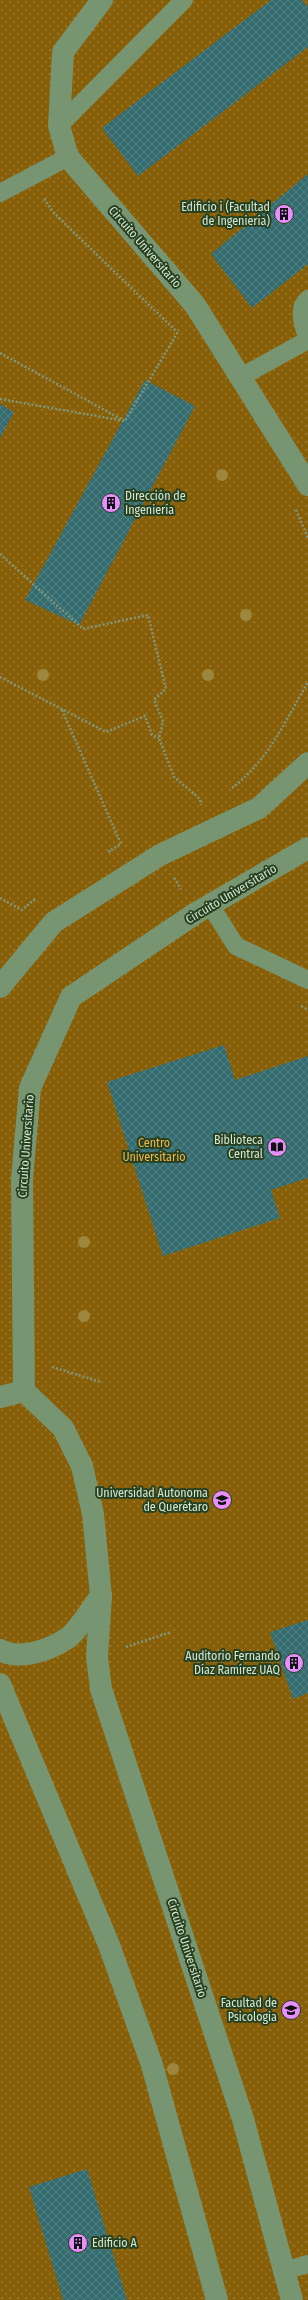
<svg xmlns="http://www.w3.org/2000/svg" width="308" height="2300" font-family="'Fira Sans Condensed',sans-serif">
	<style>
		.park { fill: url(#park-dots) }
		.building { fill: url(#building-cross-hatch) }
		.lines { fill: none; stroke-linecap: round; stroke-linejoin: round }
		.path { stroke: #81977c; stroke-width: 2.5; stroke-dasharray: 2 2; stroke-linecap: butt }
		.service { stroke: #789571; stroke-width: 18 }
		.minor { stroke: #789571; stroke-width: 22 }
		.tree { fill: #9c873c }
		.labels { text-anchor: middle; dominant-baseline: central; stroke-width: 4; stroke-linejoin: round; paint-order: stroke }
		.poi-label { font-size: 12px; fill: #d6e6d2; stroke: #274120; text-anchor: end }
		.street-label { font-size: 12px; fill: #d6e6d2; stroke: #274120 }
		.park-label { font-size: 12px; fill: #f3b849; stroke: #274120 }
	</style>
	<defs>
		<pattern id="park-dots" width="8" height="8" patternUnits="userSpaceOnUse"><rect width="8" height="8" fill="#865f08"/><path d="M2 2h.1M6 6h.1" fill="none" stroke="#9c7e37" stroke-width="1.8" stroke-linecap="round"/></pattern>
		<pattern id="building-cross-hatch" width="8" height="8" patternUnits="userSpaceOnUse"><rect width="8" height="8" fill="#356c6f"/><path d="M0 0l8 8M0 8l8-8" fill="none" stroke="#528183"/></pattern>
	</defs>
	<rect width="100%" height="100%" fill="#314b2b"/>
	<rect class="park" x="0" y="0" width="308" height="2300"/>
	<g class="building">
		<path d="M271,0H302L308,7V47L138,176L102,128Z"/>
		<path d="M308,174V264L252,308L211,254Z"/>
		<path d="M145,380L195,406L79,625L25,600Z"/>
		<path d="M0,404L14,412L0,438Z"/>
		<path d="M224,1045L235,1080L308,1056V1178L271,1190L280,1218L163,1256L107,1082Z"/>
		<path d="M308,1620V1693L293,1699L270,1632Z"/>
		<path d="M87,2169L127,2300H63L29,2187Z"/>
	</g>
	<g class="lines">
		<g class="path">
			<path d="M44,199L54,213L176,331"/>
			<path d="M0,353L123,420"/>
			<path d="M0,399L125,421L179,330"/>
			<path d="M296,510L308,538"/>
			<path d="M0,554L83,629L148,615L166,689L154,700L163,721L159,738L174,777L200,799L201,805"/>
			<path d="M0,677L106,732L145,716L152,735L159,738"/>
			<path d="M62,710L121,844L109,851L111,854"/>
			<path d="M232,788C267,762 286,720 308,682"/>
			<path d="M174,878L181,889"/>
			<path d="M0,898L22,910L34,900L36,902"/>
			<path d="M301,1006L308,1010"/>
			<path d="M52,1367L101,1382"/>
			<path d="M126,1647L171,1632"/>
		</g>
		<g class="service">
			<path d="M59,126L184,0"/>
			<path d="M0,193L68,157"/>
			<path d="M241,377L308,340C304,328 296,309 308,299"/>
			<path d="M210,905L236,946L308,980"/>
			<path d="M284,2271L308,2264"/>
		</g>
		<g class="minor">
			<path d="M102,0L63,52L59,126L68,157L195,305L308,485"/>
			<path d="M0,987L54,922L160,855L259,808L308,763"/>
			<path d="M24,1391L22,1179L30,1088L71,997L196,913L308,848"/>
			<path d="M0,1397L24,1391L63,1428L82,1466L93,1514L101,1596C92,1607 80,1628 69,1637C51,1650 20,1661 0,1650"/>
			<path d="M101,1596L97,1657L101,1689L243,2119L292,2300"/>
			<path d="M0,1684L109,1945L152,2065L217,2300"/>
		</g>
	</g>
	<g class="tree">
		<circle cx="222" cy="475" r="6"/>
		<circle cx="246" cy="615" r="6"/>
		<circle cx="43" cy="675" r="6"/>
		<circle cx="208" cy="675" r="6"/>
		<circle cx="84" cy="1242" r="6"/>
		<circle cx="84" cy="1316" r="6"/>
		<circle cx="173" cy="2069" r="6"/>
	</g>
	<defs>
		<symbol id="building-disc" viewBox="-11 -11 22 22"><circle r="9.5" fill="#e98efe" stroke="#274120"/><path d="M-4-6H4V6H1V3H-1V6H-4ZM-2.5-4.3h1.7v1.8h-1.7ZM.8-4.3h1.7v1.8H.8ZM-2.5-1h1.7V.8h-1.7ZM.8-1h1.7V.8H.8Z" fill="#111"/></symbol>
		<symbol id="library-disc" viewBox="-11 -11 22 22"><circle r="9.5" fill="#e98efe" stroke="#274120"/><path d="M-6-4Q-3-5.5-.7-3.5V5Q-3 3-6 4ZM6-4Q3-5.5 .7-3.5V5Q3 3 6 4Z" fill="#111"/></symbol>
		<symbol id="university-disc" viewBox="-11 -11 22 22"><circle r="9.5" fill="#e98efe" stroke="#274120"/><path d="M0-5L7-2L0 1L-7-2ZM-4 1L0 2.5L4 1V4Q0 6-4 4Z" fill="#111"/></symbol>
		<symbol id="school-disc" viewBox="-11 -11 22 22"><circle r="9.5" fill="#e98efe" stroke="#274120"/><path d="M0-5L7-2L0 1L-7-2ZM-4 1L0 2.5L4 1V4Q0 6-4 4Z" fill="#111"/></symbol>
	</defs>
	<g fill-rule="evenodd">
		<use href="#building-disc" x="273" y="203" width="22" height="22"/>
		<use href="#building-disc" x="100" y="492" width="22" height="22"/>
		<use href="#library-disc" x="266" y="1136" width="22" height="22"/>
		<use href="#university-disc" x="211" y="1489" width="22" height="22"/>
		<use href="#building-disc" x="283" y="1652" width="22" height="22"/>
		<use href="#school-disc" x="280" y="1999" width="22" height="22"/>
		<use href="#building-disc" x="67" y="2232" width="22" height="22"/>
	</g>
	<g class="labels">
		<g class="poi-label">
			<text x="270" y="207">Edificio i (Facultad<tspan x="270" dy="14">de Ingeniería)</tspan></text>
			<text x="125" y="496" text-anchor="start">Dirección de<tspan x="125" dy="14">Ingeniería</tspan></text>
			<text x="263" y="1140">Biblioteca<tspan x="263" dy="14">Central</tspan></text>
			<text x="208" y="1493">Universidad Autonoma<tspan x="208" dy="14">de Querétaro</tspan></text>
			<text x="280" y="1656">Auditorio Fernando<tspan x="280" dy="14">Díaz Ramírez UAQ</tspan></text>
			<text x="277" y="2003">Facultad de<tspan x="277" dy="14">Psicologia</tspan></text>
			<text x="92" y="2243" text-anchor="start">Edificio A</text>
		</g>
		<g class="street-label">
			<text transform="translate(145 247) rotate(49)">Circuito Universitario</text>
			<text transform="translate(231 894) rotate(-31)">Circuito Universitario</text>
			<text transform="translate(26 1146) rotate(-86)">Circuito Universitario</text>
			<text transform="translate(187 1948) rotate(72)">Circuito Universitario</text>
		</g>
		<g class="park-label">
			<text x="154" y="1143">Centro<tspan x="154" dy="14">Universitario</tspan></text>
		</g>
	</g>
</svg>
